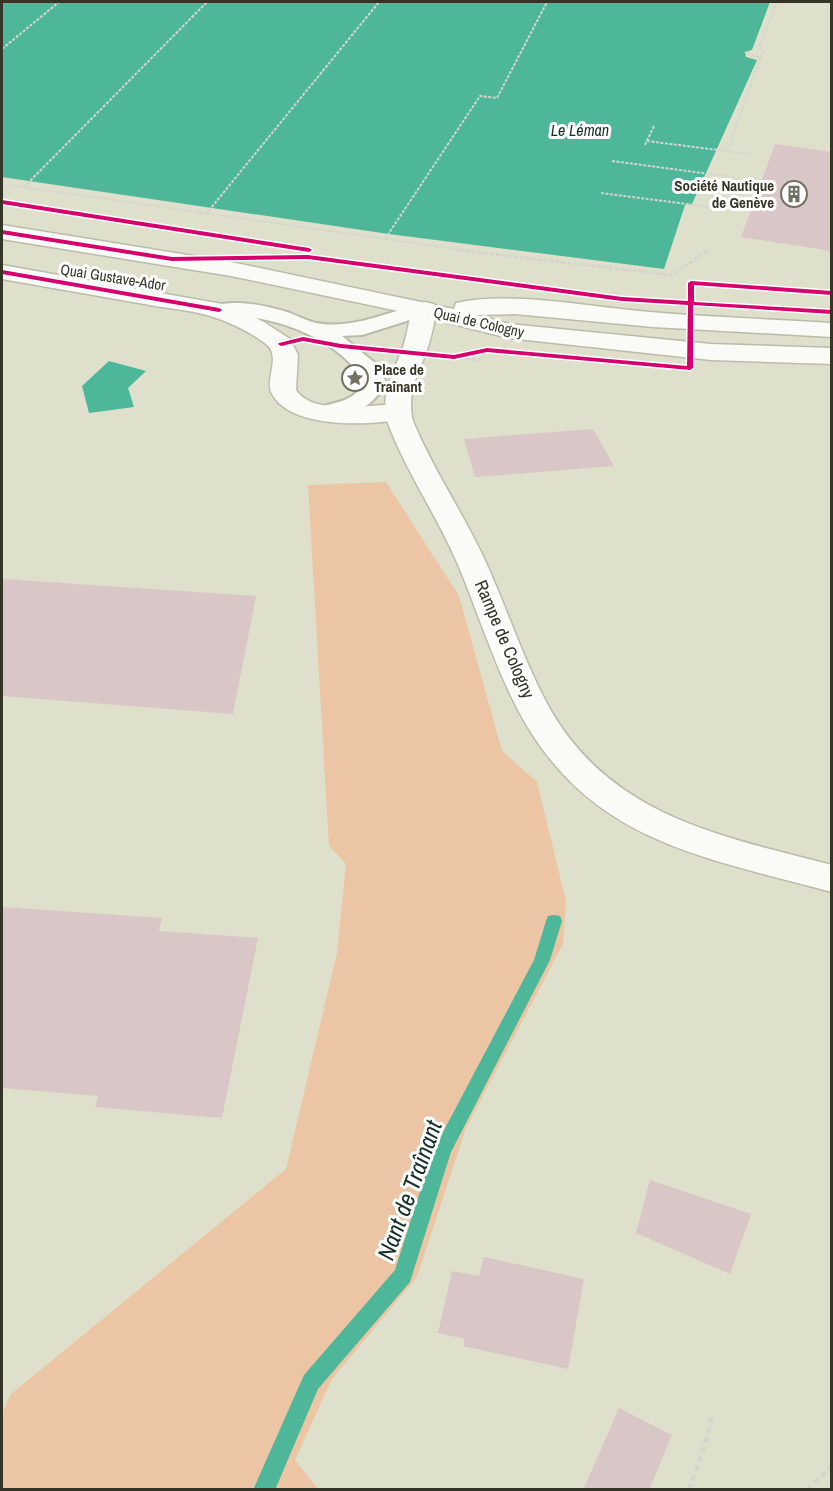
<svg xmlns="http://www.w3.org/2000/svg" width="833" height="1491" font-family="'Archivo Narrow',sans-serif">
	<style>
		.green { fill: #ebc5a4 }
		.water { fill: #4eb799 }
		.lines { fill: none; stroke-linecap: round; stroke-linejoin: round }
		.stream { fill: #4eb799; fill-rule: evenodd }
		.building { fill: #d8c7c6 }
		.service-casing { stroke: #babcab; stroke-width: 4 }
		.minor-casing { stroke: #babcab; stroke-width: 3 }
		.tertiary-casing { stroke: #babcab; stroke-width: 3 }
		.primary-casing { stroke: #babcab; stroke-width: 3 }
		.path-far2 { stroke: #d5d5cf; stroke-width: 2; stroke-dasharray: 3 1.5; stroke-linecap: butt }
		.path-far1 { stroke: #d5d5cf; stroke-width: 3; stroke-dasharray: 4 2; stroke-linecap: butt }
		.path { stroke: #d5d5cf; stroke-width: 4.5; stroke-dasharray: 6 4; stroke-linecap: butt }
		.service { fill: #fafaf7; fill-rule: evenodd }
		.minor { fill: #fafaf7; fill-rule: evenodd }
		.tertiary { fill: #fafaf7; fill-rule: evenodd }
		.primary { fill: #fafaf7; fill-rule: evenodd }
		.cycleway-casing { stroke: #fff; stroke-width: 3 }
		.cycleway { fill: #d6006c; fill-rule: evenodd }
		.labels { text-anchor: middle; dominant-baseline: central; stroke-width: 6; stroke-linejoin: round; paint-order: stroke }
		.far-poi-label { font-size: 15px; font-weight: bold; fill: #343526; stroke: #fff; text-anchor: end }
		.far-street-label { font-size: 15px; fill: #343526; stroke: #fff }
		.far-water-label { font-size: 16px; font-style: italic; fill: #153027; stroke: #fff }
		.street-label { font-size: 18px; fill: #343526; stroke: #fff }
		.near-water-label { font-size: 24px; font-style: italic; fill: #153027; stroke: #fff }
	</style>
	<rect width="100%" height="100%" fill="#dee0cb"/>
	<path class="green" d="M386,482L459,596L502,751L537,782L566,901L563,944L466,1128L417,1277L332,1379L295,1460L318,1489H2V1413L11,1394L286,1169L337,953L346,864L329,846L308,485Z"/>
	<g class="water">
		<path d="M2,2H770L752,50L745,52L746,57L757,60L692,204L685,205L664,269L389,234L2,177Z"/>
		<path d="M109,361L146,371L128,388L134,407L89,413L82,386Z"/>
	</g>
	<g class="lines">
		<path class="stream" d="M554,915L560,916L562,921L550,960L451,1152L410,1282L318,1389L275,1490H253L304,1375L395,1270L433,1151L534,960L546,921L548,916Z"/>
	</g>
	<g class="building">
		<path d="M775,144L831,152V251L741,237Z"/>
		<path d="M593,429L614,466L475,477L464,439Z"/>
		<path d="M2,579L256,596L233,714L2,696Z"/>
		<path d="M2,907L162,918L159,931L258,938L222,1118L95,1107L98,1096L2,1088Z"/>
		<path d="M650,1180L751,1214L730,1274L636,1233Z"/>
		<path d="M484,1257L584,1279L568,1369L463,1346L465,1339L438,1333L452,1271L479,1276Z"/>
		<path d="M619,1408L672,1435L649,1490H583Z"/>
	</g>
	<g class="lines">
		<defs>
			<path id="service" d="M425,303L432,305L436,309L432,313L362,335L342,336L375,363L386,382C375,407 342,425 314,418L311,413L314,408C333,403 355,402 364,382C343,344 291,322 249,317C236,315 224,318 212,314L208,310L212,306C237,299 265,305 290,313C298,316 307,321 316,323C353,330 390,311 425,303Z"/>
			<path id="minor" d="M2,265L228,305L264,322L290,339L298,355L296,390C313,416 370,405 397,404L406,406L410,412L406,418C372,426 288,430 271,392C266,379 279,359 269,347C259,336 227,321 213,317C194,310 170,309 150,305C101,296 51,288 2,279Z"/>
			<path id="tertiary" d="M425,302L434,304L437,309C434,322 432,335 428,347C419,373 406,392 413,421C434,472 466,517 488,567C509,614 525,664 550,709C612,817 721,836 832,865V892C700,856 588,842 518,710C494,664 479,615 459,567C438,517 406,472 387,421C380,391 395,371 404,344C408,331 409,315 416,304Z"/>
			<path id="primary" d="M2,225L231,262L454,309L456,303C506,291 587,306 639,311C703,317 767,319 832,323V337L653,327L515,314L476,315L509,324L711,344L832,348V364L711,360L508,338L422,316L231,276L2,239Z"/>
		</defs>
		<use href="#service" class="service-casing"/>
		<use href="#minor" class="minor-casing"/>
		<use href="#tertiary" class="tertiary-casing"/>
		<use href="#primary" class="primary-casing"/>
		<g class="path-far2">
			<path d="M2,49L59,2"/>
			<path d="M760,58L763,52L759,47L777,2"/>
			<path d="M647,141L750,154"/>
			<path d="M645,145L654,126"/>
			<path d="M723,151L729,147L760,58L745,52"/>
			<path d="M612,161L740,178"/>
			<path d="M2,184L470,251"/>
			<path d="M24,187L207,2"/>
			<path d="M601,193L726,209"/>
			<path d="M206,214L379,2"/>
			<path d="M385,239L480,96L497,98L547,2"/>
			<path d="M707,251L709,250"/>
		</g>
		<g class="path-far1">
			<path d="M460,250L672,275L709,250"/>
			<path d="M417,272L452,277"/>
			<path d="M722,286L832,293"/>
			<path d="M454,357L481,360"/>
		</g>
		<g class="path">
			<path d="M689,1490L707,1438L712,1413"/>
			<path d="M807,1490L832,1465"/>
		</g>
		<use href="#service" class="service"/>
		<use href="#minor" class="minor"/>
		<use href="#tertiary" class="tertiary"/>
		<use href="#primary" class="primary"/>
		<defs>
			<g id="cycleway">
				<path d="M2,200L309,248L312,250L309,252L2,204Z"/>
				<path d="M2,230L172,257L308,255L622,297L688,301V283L691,281L832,291V295L694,285V302L832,310V314L693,305V368L690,370L487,352L454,359L341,348L303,341L281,346L278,344L279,343L303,337L341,344L454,355L487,348L687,366L688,305L622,301L308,259L172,261L2,234Z"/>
				<path d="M2,270L219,308L222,310L219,312L2,274Z"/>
			</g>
		</defs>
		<use href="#cycleway" class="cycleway-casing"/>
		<use href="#cycleway" class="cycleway"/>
	</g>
	<defs>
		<symbol id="building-ring" viewBox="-11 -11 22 22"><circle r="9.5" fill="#fff" stroke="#707160" stroke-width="1.5"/><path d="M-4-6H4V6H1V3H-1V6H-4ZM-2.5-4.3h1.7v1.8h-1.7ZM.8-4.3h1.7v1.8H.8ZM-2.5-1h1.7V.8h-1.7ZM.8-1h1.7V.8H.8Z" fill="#707160"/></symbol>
		<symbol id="sight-ring" viewBox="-11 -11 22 22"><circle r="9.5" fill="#fff" stroke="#707160" stroke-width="1.5"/><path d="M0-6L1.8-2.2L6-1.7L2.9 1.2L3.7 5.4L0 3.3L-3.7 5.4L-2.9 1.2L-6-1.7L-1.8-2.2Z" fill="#707160"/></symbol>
	</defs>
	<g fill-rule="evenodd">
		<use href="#building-ring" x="779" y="179" width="30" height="30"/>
		<use href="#sight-ring" x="340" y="363" width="30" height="30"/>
	</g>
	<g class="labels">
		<g class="far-poi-label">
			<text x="774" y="185">Société Nautique<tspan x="774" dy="17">de Genève</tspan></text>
			<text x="374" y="369" text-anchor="start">Place de<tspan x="374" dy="17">Traînant</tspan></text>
		</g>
		<g class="far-street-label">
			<text transform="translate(113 277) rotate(9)">Quai Gustave-Ador</text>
			<text transform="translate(479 322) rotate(13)">Quai de Cologny</text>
		</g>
		<g class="far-water-label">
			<text x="580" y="130">Le Léman</text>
		</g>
		<g class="street-label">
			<text transform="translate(505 639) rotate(67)">Rampe de Cologny</text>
		</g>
		<g class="near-water-label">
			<text transform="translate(409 1190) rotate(-70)">Nant de Traînant</text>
		</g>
	</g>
	<rect width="833" height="1491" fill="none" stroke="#343526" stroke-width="6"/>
</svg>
